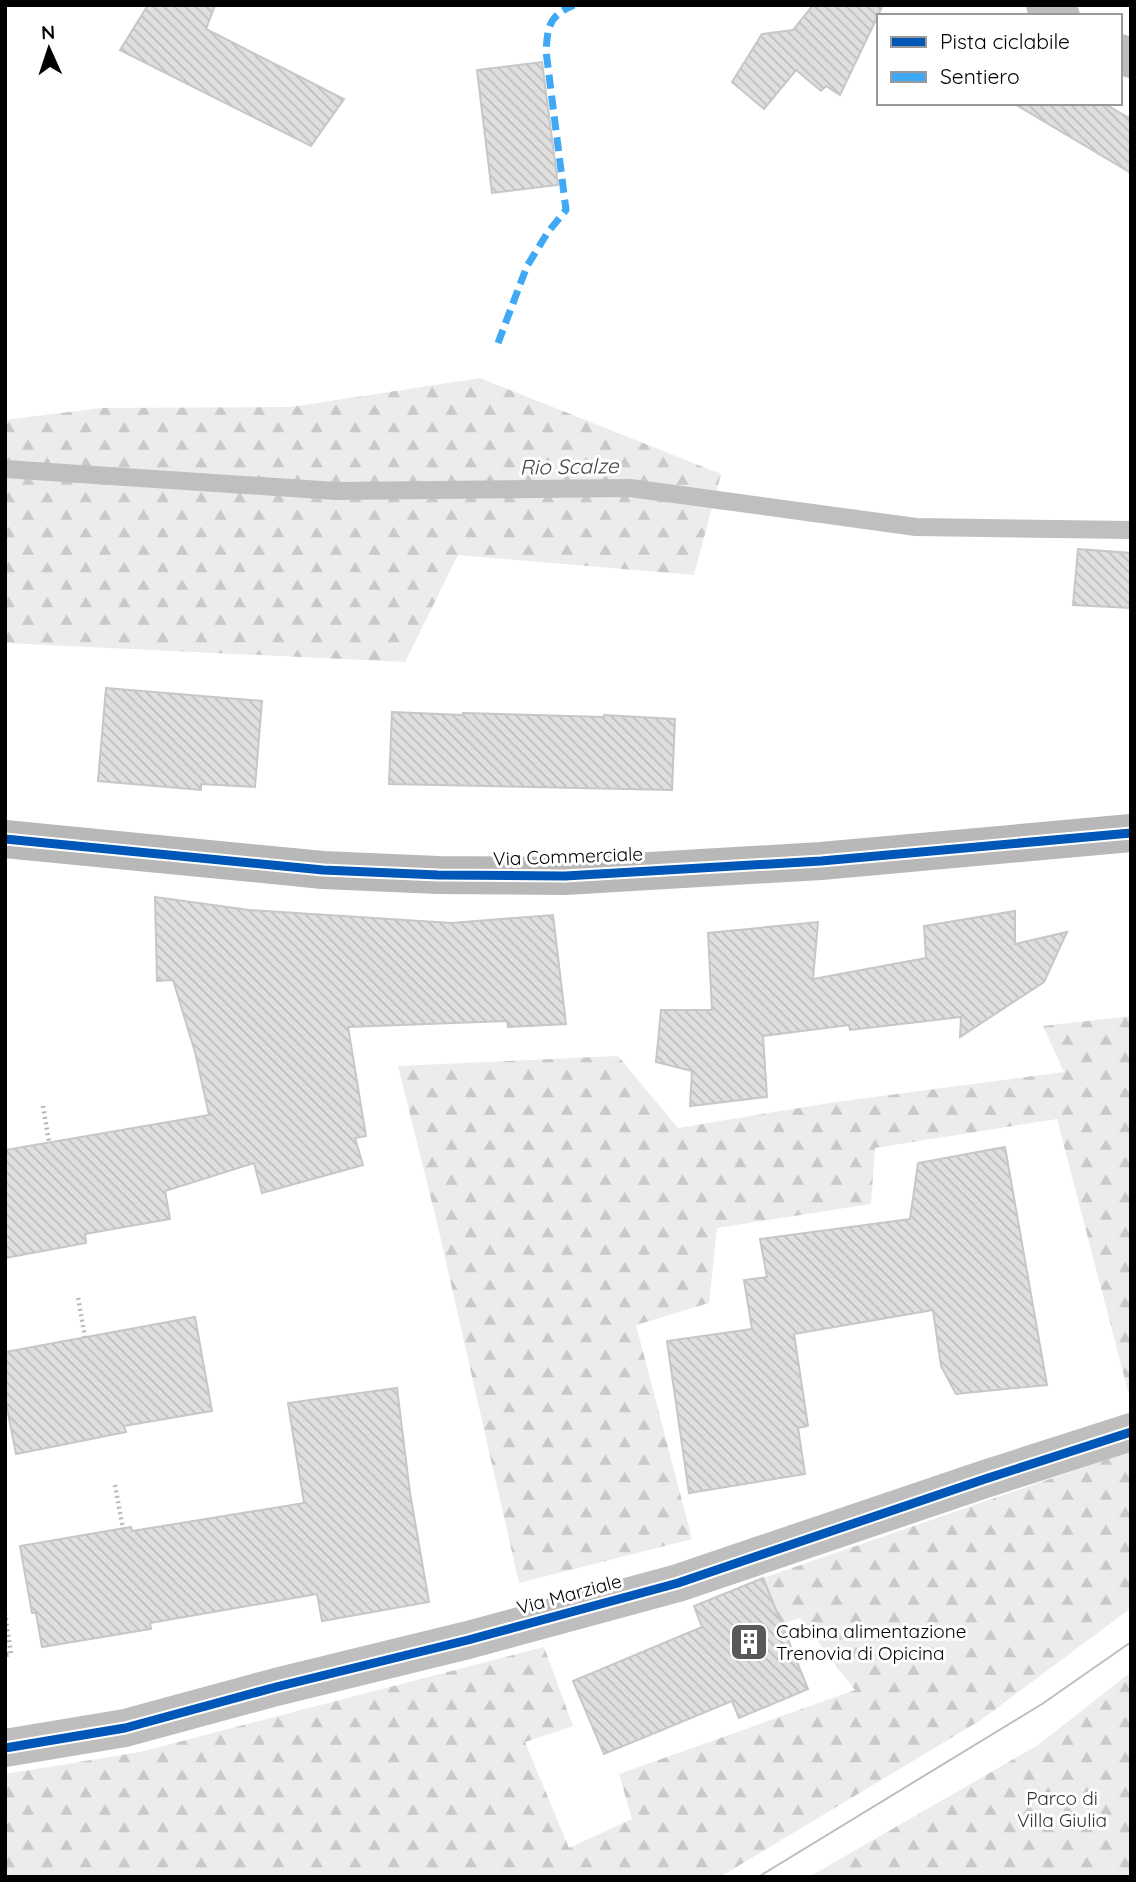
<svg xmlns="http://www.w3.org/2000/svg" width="1136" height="1882" font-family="Quicksand,sans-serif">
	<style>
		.forest { fill: url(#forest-firs) }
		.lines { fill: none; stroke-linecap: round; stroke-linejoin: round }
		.stream { stroke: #bfbfbf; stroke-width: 18 }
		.building { fill: url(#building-back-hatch); stroke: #c7c7c7; stroke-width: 2 }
		.path { stroke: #b9b9b9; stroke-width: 4.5; stroke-dasharray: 2 3.5; stroke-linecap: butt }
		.minor { stroke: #bebebe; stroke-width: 38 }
		.secondary { stroke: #b8b8b8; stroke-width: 38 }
		.tram { stroke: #bebebe; stroke-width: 2 }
		.quiet { stroke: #3fa9f5; stroke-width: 7; stroke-dasharray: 14 7; stroke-linecap: butt }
		.cycleway-casing { stroke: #fff; stroke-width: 13 }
		.cycleway { stroke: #0057b8; stroke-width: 9 }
		.labels { text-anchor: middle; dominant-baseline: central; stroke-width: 6; stroke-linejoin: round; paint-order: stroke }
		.street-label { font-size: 19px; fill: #000; stroke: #fff }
		.poi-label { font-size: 19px; fill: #000; stroke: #fff; text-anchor: start }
		.park-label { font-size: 19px; fill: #333; stroke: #fff }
		.water-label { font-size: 21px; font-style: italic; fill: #444; stroke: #fff }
	</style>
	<defs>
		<pattern id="forest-firs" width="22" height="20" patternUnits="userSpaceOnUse" patternTransform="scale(1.75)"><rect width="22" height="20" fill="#ececec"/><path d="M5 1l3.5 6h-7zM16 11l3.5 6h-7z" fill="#c9c9c9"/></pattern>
		<pattern id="building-back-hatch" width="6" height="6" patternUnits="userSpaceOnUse" patternTransform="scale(1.75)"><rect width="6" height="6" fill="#dfdfdf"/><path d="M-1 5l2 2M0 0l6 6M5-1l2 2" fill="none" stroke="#bebebe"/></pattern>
	</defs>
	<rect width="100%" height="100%" fill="#fff"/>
	<g class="forest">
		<path d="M480,378L721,474L694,575L458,555L405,662L5,643V420L101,408L291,407Z"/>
		<path d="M1131,1016V1403L1057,1119L875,1148L871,1204L717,1228L709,1303L636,1325L692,1539L519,1583L438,1227L398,1066L618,1056L678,1128L829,1103L1064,1072L1043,1026Z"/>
		<path d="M1131,1451V1608L981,1720L720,1877H5V1774L140,1752L544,1647L573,1726L525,1742L569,1848L632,1819L619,1774L855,1690L800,1618L782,1624L763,1578Z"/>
		<path d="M1131,1672V1877H809L1038,1745Z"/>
	</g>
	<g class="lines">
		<path class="stream" d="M5,469L336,491L630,488L916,527L1131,530"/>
	</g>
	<g class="building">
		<path d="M148,5H215L206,29L344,99L311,146L120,50Z"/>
		<path d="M813,5H883L840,95L826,86L821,91L796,70L764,109L732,82L762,34L793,30Z"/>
		<path d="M542,62L558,185L492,193L477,70Z"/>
		<path d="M1013,103H1103L1131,119V173Z"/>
		<path d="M1078,549L1131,553V608L1073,605Z"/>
		<path d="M106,688L262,701L255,787L201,784V790L98,781Z"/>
		<path d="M392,712L463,715V713L604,717V715L675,719L672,790L389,784Z"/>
		<path d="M155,897L249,910L451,923L553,915L566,1024L508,1027L507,1021L348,1027L366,1136L355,1138L363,1165L262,1193L254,1163L165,1191L170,1219L85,1234L86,1243L5,1258V1150L209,1115L195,1052L173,980L157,981Z"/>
		<path d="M1015,911V944L1067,932L1044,982L960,1037L961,1017L850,1030L849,1025L763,1036L767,1097L690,1106L692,1071L656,1062L661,1010H712L708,933L818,922L813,979L926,958L924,926Z"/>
		<path d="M1005,1147L1047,1385L956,1394L941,1366L933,1310L794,1334L808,1426L798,1428L805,1474L689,1493L667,1341L752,1329L744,1280L767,1277L760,1239L910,1219L918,1163Z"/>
		<path d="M195,1317L212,1411L124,1426L126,1432L16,1454L5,1398V1352Z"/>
		<path d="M397,1388L410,1493L429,1602L322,1621L317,1594L150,1623L151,1629L42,1647L36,1613H32L20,1546L131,1527L132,1531L304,1503L288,1403Z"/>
		<path d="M763,1578L808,1689L739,1718L732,1701L604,1754L573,1681L702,1627L694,1606Z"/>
	</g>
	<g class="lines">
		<g class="path">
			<path d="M43,1106L49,1142"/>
			<path d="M78,1298L85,1337"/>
			<path d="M115,1485L123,1529"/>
			<path d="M5,1613L11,1654L5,1655"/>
		</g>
		<g class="minor">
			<path d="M1045,5L1061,16"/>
			<path d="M1120,53L1131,59"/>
			<path d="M5,1748L125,1728L276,1687L468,1640L678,1583L985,1479L1131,1432"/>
		</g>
		<path class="secondary" d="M5,839L323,870L438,875L565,876L821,861L1131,833"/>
		<path class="tram" d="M758,1877L1042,1704L1131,1642"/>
		<path class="quiet" d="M498,343L527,266L548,232L566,210L546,51C548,25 549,16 574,5"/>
		<defs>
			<g id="cycleway">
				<path d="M5,839L323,870L438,875L565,876L821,861L1131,833"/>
				<path d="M5,1748L125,1728L276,1687L468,1640L678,1583L985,1479L1131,1432"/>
			</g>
		</defs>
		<use href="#cycleway" class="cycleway-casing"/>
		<use href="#cycleway" class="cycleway"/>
	</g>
	<defs>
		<symbol id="building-square" viewBox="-11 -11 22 22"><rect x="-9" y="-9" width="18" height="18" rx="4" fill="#595959" stroke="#fff"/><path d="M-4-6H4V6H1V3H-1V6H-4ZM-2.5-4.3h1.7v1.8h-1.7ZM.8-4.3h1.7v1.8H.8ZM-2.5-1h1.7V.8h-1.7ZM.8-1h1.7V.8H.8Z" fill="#fff"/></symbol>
	</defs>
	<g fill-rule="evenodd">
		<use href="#building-square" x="727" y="1620" width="44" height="44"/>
	</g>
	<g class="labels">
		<g class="street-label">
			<text transform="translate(568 856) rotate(-2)">Via Commerciale</text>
			<text transform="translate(569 1594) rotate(-15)">Via Marziale</text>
		</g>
		<g class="poi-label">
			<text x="776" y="1631">Cabina alimentazione<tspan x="776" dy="22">Trenovia di Opicina</tspan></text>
		</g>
		<g class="park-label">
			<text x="1062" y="1798">Parco di<tspan x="1062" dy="22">Villa Giulia</tspan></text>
		</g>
		<g class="water-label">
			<text transform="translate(569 466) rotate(-1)">Rio Scalze</text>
		</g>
	</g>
	<rect width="1136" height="1882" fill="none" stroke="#000000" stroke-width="14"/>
	<rect x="877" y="14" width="245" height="91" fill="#ffffff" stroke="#999999" stroke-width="2"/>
	<rect x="891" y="37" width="35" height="10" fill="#0057b8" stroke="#999999" stroke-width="2"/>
	<text x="940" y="49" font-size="21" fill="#000000">Pista ciclabile</text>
	<rect x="891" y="72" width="35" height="10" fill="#3fa9f5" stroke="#999999" stroke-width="2"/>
	<text x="940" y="84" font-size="21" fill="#000000">Sentiero</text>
	<g transform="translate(49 49) rotate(357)" stroke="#ffffff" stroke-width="5" paint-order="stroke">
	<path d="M0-5L12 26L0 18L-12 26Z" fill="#000000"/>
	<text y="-10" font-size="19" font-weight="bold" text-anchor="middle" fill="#000000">N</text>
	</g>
</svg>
